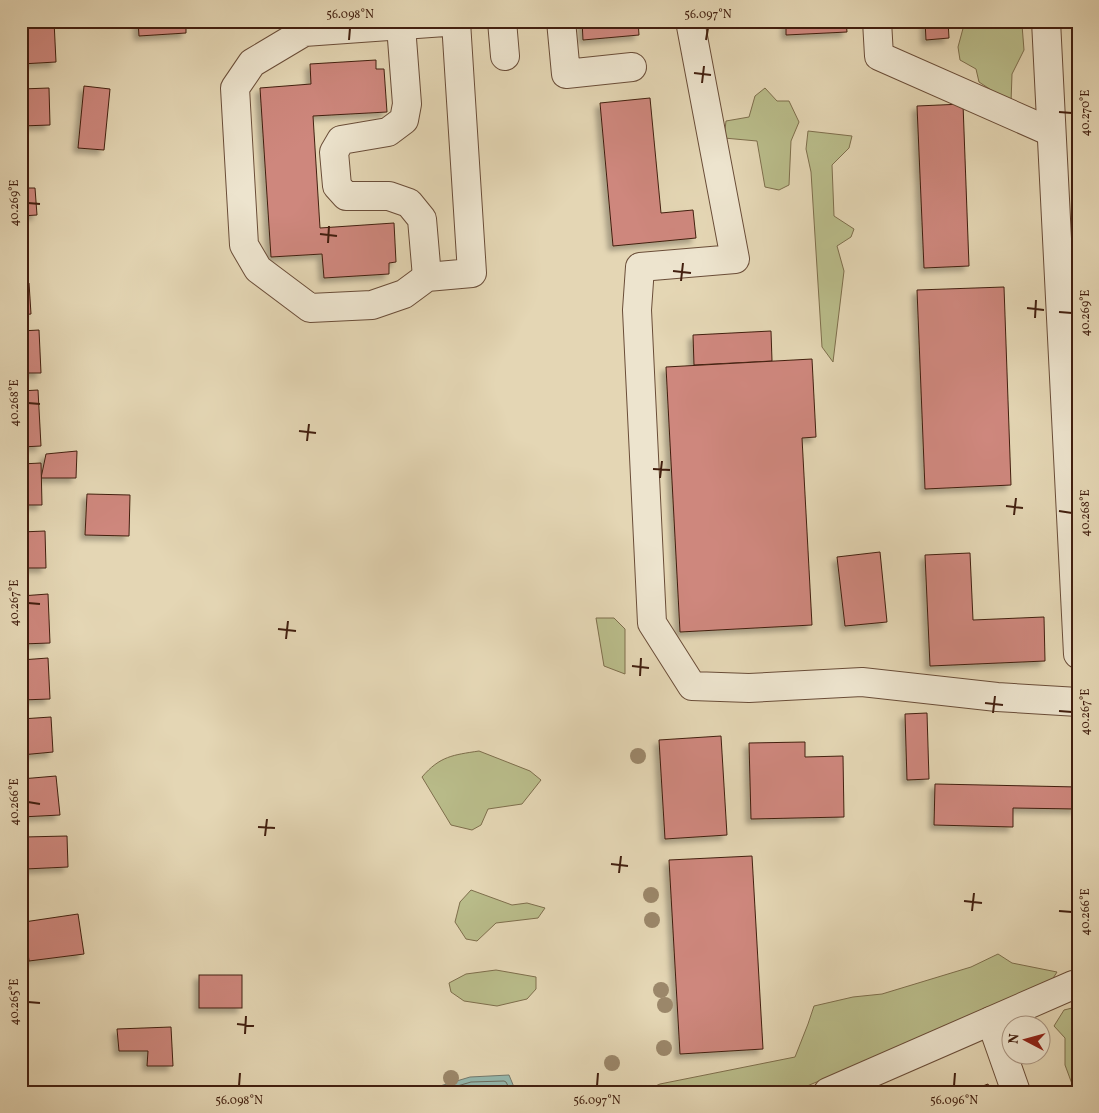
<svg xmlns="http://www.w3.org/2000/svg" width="1099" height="1113" font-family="Vollkorn,serif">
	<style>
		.green { fill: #b9bc8a; stroke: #7e6e4c }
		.water { fill: #95b9af; stroke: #747b6f }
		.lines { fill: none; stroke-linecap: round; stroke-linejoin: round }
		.shore { stroke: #6c6c5f; stroke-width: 1 }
		.building { fill: #ce877d; stroke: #421f0f; filter: url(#shadow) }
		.minor-casing { stroke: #6a4d38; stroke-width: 30 }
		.minor { stroke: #ede4ce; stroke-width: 28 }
		.tree { fill: #9b876a }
		.ticks { fill: none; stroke: #421f0f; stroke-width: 2 }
		.neatline { fill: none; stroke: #421f0f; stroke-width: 2 }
		.ticks-label { font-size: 12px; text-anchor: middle; fill: #421f0f }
	</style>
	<defs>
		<filter id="shadow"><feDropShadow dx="-4.5" dy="4.5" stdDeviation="2.5" flood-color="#0004"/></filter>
	</defs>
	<rect width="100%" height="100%" fill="#e4d6b4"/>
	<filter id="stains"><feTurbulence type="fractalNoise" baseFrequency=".004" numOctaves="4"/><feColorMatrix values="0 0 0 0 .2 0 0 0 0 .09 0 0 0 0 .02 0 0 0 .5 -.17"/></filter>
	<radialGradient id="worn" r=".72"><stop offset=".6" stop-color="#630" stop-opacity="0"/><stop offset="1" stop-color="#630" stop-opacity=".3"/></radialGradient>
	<g class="green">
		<path d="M965,21H1020L1022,25L1024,50L1012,74L1011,103L979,82L976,69L960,60L958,47Z"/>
		<path d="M765,88L777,101H789L799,122L791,141L789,185L779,190L765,187L757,141L724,138L726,121L749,117L755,96Z"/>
		<path d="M808,131L852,136L849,148L832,165L834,216L854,229L851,237L837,246L844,271L833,362L822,347L811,172L806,149Z"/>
		<path d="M596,618H614L625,629V674L604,666Z"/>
		<path d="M479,751L530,771L541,780L522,804L488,809L481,825L472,830L451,825L422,777C440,756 453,755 479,751Z"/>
		<path d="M471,890L512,905L527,903L545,908L538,918L496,923L477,941L466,939L455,922L460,902Z"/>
		<path d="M998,954L1012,963L1057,972L1050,983L793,1092H642L660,1084L795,1057L808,1024L814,1006L853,997L882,994L971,967Z"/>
		<path d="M496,970L536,977V989L527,999L497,1006L464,1001L451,992L449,983L466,974Z"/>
		<path d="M1076,1007L1078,1009V1092H1075L1065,1065V1038L1054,1026L1064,1010Z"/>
	</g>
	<path class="water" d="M509,1075L516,1092H420L470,1077Z"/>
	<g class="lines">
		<path class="shore" d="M437,1092L471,1082L504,1081L506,1082L511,1092"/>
	</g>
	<g class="building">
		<path d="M21,21H54L56,62L21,64Z"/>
		<path d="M138,21H186V33L139,36Z"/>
		<path d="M582,21H638L639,35L583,40Z"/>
		<path d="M786,21H846L847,32L786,35Z"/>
		<path d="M925,21H948L949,38L926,40Z"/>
		<path d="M376,60V69H384L387,112L313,116L320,228L394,223L396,262L389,263V274L324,278L322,254L271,257L260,88L311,84L310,64Z"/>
		<path d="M84,86L110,89L104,150L78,148Z"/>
		<path d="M49,88L50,125L21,126V89Z"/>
		<path d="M650,98L661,213L693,210L696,238L613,246L600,103Z"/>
		<path d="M963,104L969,266L924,268L917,106Z"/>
		<path d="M21,188H35L37,215L21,216Z"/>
		<path d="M21,283H29L31,314L21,315Z"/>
		<path d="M1004,287L1011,485L925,489L917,290Z"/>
		<path d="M39,330L41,373H21V331Z"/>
		<path d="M771,331L772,361L694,365L693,335Z"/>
		<path d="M812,359L816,437L802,438L812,625L680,632L666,367Z"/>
		<path d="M38,390L41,446L21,447V391Z"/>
		<path d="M77,451L76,478H41L46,454Z"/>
		<path d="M41,463L42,505H21V464Z"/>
		<path d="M87,494L130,495L129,536L85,535Z"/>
		<path d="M45,531L46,568H21V532Z"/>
		<path d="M880,552L887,622L845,626L837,557Z"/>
		<path d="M970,553L973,620L1044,617L1045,661L930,666L925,555Z"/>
		<path d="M48,594L50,643L21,644V596Z"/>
		<path d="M48,658L50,699L21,700V660Z"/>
		<path d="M927,713L929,779L907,780L905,714Z"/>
		<path d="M51,717L53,752L21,755V719Z"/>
		<path d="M721,736L727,835L665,839L659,740Z"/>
		<path d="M805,742V757L843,756L844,817L751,819L749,743Z"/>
		<path d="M56,776L60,815L21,817V779Z"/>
		<path d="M935,784L1078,787L1077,809L1013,808V827L934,825Z"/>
		<path d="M67,836L68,867L25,869L24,837Z"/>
		<path d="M752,856L763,1049L680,1054L669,860Z"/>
		<path d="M78,914L84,954L29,961L24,922Z"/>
		<rect x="199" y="975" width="43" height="33"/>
		<path d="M171,1027L173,1066H147L148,1051H119L117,1029Z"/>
		<path d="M988,1084L991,1092H967Z"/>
	</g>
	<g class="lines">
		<defs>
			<g id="minor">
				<path d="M502,21L505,56"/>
				<path d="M561,21L566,74L632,67"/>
				<path d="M690,21L735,259L640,267L637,310L652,623L692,686L749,688L862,682L997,697L1078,702"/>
				<path d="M877,21L879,56L1051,132"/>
				<path d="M1046,21L1078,654"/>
				<path d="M456,22L472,273L427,277L404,294L372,305L310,308L258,269L244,245L235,88L252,63L304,32L459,21"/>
				<path d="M401,26L407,104L404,120L388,132L341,140L334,152L337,186L346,196H389L409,203L422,219L427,277"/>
				<path d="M991,1021L1016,1092"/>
				<path d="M828,1092L1073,985H1078"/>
			</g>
		</defs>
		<use href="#minor" class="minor-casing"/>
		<use href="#minor" class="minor"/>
	</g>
	<g class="tree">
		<circle cx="638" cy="756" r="8"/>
		<circle cx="651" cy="895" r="8"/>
		<circle cx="652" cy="920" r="8"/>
		<circle cx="661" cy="990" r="8"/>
		<circle cx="665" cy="1005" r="8"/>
		<circle cx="664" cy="1048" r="8"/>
		<circle cx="612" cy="1063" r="8"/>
		<circle cx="451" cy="1078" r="8"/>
	</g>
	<path class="ticks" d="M349,40L350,28M706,40L708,28M694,73L711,75M702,83L704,66M1059,112L1072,113M28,203L40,204M320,234L337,236M328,243L329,226M673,271L691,273M681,281L683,263M1027,308L1044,310M1059,312L1072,313M1035,318L1036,300M28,403L40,404M299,431L316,433M307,441L309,424M653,469L670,470M660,478L662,461M1006,506L1023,508M1059,511L1072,513M1014,515L1016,498M28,603L40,604M278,629L296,631M286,639L288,621M632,666L649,668M640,676L641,658M985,703L1003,705M1059,711L1072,712M993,713L995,696M28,802L40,804M258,827L275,828M265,836L267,819M611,864L628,866M619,873L621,856M964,901L982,903M972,911L974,893M1059,911L1072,912M28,1002L40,1003M237,1024L254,1026M245,1034L246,1016M239,1086L240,1073M597,1086L598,1073M954,1086L955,1073"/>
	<rect width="1099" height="1113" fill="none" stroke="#e4d6b4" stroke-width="55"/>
	<g transform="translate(1026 1040) rotate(276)"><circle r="24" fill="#ede4ce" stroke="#a99582"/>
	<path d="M0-4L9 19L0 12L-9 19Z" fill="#8f2418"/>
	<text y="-8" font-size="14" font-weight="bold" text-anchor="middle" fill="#421f0f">N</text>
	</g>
	<rect x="28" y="28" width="1044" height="1058" class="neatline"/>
	<g class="ticks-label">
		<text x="350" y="18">56.098°N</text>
		<text x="708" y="18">56.097°N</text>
		<text transform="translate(1085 113) rotate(-90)" y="4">40.270°E</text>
		<text transform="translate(14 203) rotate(-90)" y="4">40.269°E</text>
		<text transform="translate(1085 313) rotate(-90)" y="4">40.269°E</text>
		<text transform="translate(14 403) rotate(-90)" y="4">40.268°E</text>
		<text transform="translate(1085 513) rotate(-90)" y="4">40.268°E</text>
		<text transform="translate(14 603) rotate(-90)" y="4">40.267°E</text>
		<text transform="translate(1085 712) rotate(-90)" y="4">40.267°E</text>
		<text transform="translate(14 802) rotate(-90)" y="4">40.266°E</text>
		<text transform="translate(1085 912) rotate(-90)" y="4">40.266°E</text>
		<text transform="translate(14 1002) rotate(-90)" y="4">40.265°E</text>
		<text x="239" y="1104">56.098°N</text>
		<text x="597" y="1104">56.097°N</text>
		<text x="954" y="1104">56.096°N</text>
	</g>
	<rect width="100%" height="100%" filter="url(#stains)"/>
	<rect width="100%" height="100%" fill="url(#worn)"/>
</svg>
